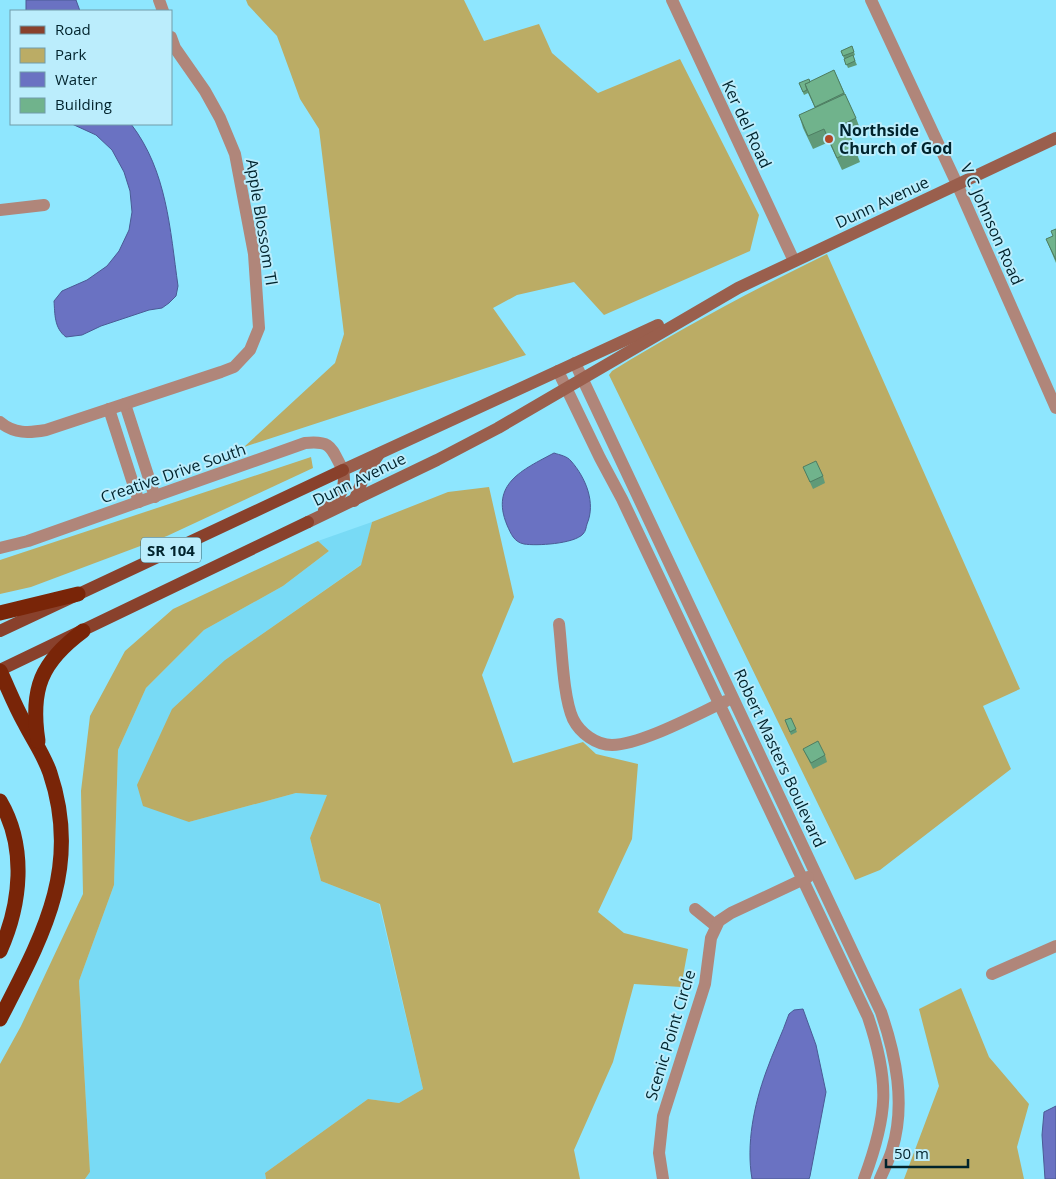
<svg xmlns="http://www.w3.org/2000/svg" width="1056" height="1179" font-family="'Open Sans',sans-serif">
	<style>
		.built { fill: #78daf5 }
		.green { fill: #bbac65 }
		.water { fill: #6a72c2; stroke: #4a5a95 }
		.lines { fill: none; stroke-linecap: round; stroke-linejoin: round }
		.street { stroke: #b0867a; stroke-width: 12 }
		.secondary { stroke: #9a5f4d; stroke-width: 12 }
		.primary { stroke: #89412c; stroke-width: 12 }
		.highway { stroke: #792508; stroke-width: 15 }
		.wall { fill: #609a78 }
		.building { fill: #70b38c; stroke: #4e7d62 }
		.poi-dot { fill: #b14828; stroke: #bbedfc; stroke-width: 2 }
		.labels { text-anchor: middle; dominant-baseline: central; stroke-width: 4; stroke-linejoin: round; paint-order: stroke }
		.shield { fill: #bbedfc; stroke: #38606a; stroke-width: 1 }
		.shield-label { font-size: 15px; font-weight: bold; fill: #00232c }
		.street-label { font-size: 16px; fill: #00232c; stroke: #bbedfc }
		.poi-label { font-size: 16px; font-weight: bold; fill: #00232c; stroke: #bbedfc; text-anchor: start }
	</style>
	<rect width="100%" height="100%" fill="#8ee6fe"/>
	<path class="built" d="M372,522L362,564L225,660L189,822L296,793L328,795L310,838L321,881L379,904L423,1089L399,1103L368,1099L265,1173L266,1179H85L90,1172L79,981L114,885L118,750L146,688L204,630L283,586L329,551L318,541Z"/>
	<g class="green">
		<path d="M246,0H464L484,41L539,24L552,53L598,93L680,59L759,215L750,251L604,315L574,282L517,295L493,308L526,355L244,447L335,363L344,334L319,129L300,99L277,36L248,5Z"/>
		<path d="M827,254L1020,689L983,706L1011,769L880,870L855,880L609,375L612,371C682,328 753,290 827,254Z"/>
		<path d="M311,457L313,468L167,536L31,587L0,594V560Z"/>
		<path d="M489,487L514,597L482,675L513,763L583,742L596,754L638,764L632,839L598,912L624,933L688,949L681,987L634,984L613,1062L574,1150L580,1179H266L265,1173L368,1099L399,1103L423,1089L380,904L321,881L310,838L327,795L296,793L189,822L143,806L137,785L172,709L225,660L361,565L372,522L448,492Z"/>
		<path d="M318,541L329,551L283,586L204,630L146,688L118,750L114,885L79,981L90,1172L85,1179H0V1064L21,1026L83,894L81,791L90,716L125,651L173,609Z"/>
		<path d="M961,988L989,1057L1029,1104L1017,1147L1024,1179H904L939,1086L919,1009Z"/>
	</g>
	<g class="water">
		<path d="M26,0H76L80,11H26Z"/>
		<path d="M72,124H131C167,171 170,229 178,286L176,296L169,303L162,308L149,310L101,326L82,335L66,337C54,328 55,314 54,301L62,291L87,280L107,266L119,251L129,230L132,212L130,191L124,172L112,150L96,135Z"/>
		<path d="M554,453C560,455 567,456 571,461C586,478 596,503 587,524C586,527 586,531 583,534C574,544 536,546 524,544C514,542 511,534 507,525C490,484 522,470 554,453Z"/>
		<path d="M803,1009L816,1045L826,1092L810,1176L809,1179H752C746,1144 754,1105 766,1072C773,1052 782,1034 789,1014L794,1010Z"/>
		<path d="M1056,1106V1179H1045L1042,1135L1044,1112Z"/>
	</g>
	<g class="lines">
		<g class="street">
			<path d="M159,0L163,11"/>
			<path d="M672,0L794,261"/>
			<path d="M871,0L957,184L1056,408"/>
			<path d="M0,210L44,205"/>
			<path d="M575,363L881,1012C896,1056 906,1104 892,1150C889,1160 884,1169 880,1179"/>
			<path d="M558,371L600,458L622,499L868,1017C890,1082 888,1115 864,1179"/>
			<path d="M125,404L155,497"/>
			<path d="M109,409L139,502"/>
			<path d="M0,422C14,434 29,433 46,430L221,372L234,367L250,350L259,328L254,254L235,154L220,118L205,91L175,48L171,37"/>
			<path d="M0,548L28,541L305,443C333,440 331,449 343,470"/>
			<path d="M559,624C562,649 563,697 573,719C580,733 596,745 612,745C643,744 697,714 726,701"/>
			<path d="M695,909L716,926"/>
			<path d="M992,974L1056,946"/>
			<path d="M663,1179L659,1153L663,1116L705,984L711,938L719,921L731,913L808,877"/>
		</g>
		<g class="secondary">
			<path d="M354,501L365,474L379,454"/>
			<path d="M324,510C339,498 347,491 343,470L658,325"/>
			<path d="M308,522L437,460L498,428L738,288L1056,138"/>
		</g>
		<g class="primary">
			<path d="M0,631L343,470"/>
			<path d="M0,670L308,522"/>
		</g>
		<g class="highway">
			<path d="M0,613L78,594"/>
			<path d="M0,671C8,688 15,706 24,722C33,740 44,755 50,773C82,868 42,937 0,1019"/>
			<path d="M38,741C30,689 41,662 83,631"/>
			<path d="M0,801C27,847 21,904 0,951"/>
		</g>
	</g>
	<g class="wall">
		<path d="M852,46L855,55L853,56L857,65L848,68L841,51Z"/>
		<path d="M834,70L856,118L861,131L850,136L860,162L842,170L829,142L813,149L803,128L799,115L815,108L808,93L804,95L799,83L810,82Z"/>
		<path d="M1056,229V263L1046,239L1053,236Z"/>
		<path d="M803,467L823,476L825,483L813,489Z"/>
		<path d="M791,718L797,732L791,735L785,720Z"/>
		<path d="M803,749L825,755L827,762L813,769Z"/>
	</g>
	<g class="building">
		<path d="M852,46L854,52L843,56L841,51Z"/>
		<path d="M853,55L855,61L846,65L844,59Z"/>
		<path d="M834,70L844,93L815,107L805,84Z"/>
		<path d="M809,79L810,82L805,84L807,90L803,92L799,83Z"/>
		<path d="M845,94L856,118L844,124L856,149L837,158L824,129L808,136L799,115Z"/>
		<path d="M1056,229V260L1046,239L1053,236L1051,231Z"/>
		<path d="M816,461L823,476L810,482L803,467Z"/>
		<path d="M791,718L796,729L790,732L785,720Z"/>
		<path d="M818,741L825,755L811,763L803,749Z"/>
	</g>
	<circle class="poi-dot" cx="829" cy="139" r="5"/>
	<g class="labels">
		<rect class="shield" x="141" y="537.5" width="60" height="25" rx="4"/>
		<g class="shield-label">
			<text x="171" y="550">SR 104</text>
		</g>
		<g class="street-label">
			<text transform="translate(747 124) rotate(65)">Ker del Road</text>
			<text transform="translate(882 202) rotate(-25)">Dunn Avenue</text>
			<text transform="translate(262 222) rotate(81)">Apple Blossom Tl</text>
			<text transform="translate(992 224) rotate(66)">V C Johnson Road</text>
			<text transform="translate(173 473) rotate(-19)">Creative Drive South</text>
			<text transform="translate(359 479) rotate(-26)">Dunn Avenue</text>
			<text transform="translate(780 758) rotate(65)">Robert Masters Boulevard</text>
			<text transform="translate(670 1035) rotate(-73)">Scenic Point Circle</text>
		</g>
		<g class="poi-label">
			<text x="839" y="130">Northside<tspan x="839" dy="18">Church of God</tspan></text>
		</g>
	</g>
	<rect x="10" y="10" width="162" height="115" fill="#bbedfc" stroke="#709ca9"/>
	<rect x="20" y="26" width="25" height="8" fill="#89412c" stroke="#709ca9"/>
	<text x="55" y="35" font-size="15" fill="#00232c">Road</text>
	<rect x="20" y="48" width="25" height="15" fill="#bbac65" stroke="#709ca9"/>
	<text x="55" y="60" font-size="15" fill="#00232c">Park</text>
	<rect x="20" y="72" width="25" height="15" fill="#6a72c2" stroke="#709ca9"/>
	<text x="55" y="85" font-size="15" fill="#00232c">Water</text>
	<rect x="20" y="98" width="25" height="15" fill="#70b38c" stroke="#709ca9"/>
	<text x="55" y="110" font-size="15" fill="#00232c">Building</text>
	<path d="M886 1159v8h82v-8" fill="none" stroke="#00232c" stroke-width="2.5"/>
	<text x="894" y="1159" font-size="15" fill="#00232c" stroke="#bbedfc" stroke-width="4" paint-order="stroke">50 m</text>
</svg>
